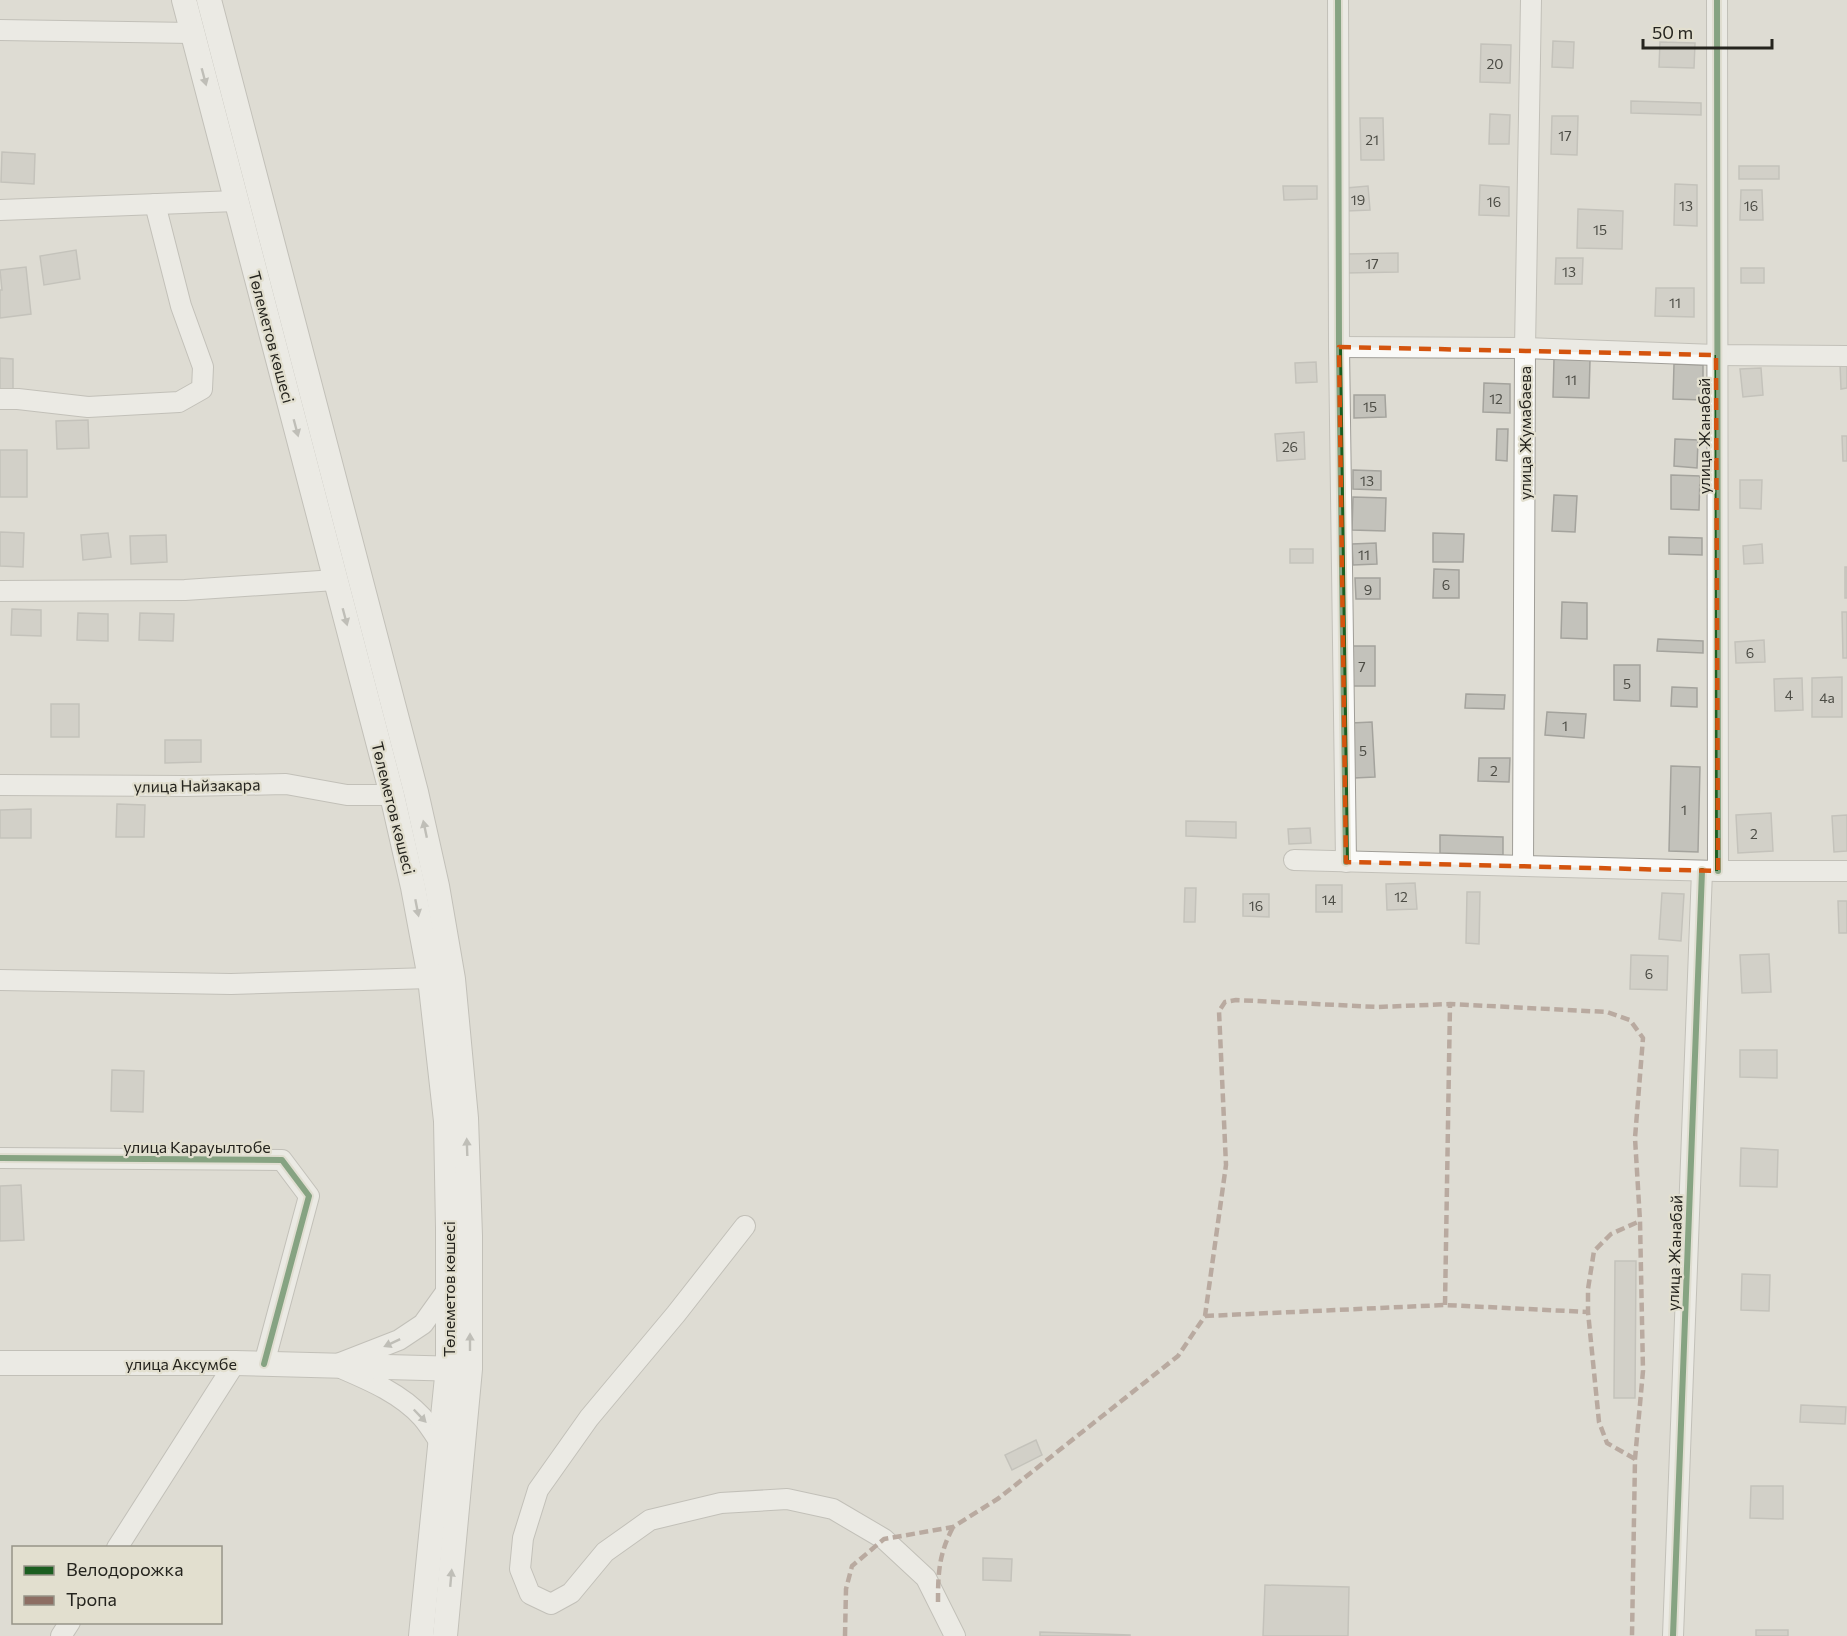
<svg xmlns="http://www.w3.org/2000/svg" width="1847" height="1636" font-family="Commissioner,sans-serif">
	<style>
		.building { fill: #c3c2bb; stroke: #a4a39d; stroke-width: 1.5 }
		.lines { fill: none; stroke-linecap: round; stroke-linejoin: round }
		.minor-casing { stroke: #a09e98; stroke-width: 22 }
		.major-casing { stroke: #a09e98; stroke-width: 26 }
		.minor { stroke: #fafaf8; stroke-width: 20 }
		.major { stroke: #fafaf8; stroke-width: 24 }
		.quiet { stroke: #8d6e63; stroke-width: 4.5; stroke-dasharray: 9 4.5; stroke-linecap: butt }
		.cycleway-casing { stroke: #e2dfcf; stroke-width: 10 }
		.cycleway { stroke: #1b5e20; stroke-width: 6 }
		.oneway { fill: #9a9a96 }
		.marked { fill: none; stroke: #d4540e; stroke-width: 4.5; stroke-dasharray: 12 8; stroke-linejoin: round }
		.labels { text-anchor: middle; dominant-baseline: central; stroke-width: 4.5; stroke-linejoin: round; paint-order: stroke }
		.number-label { font-size: 14px; fill: #4c4c45 }
		.street-label { font-size: 16px; fill: #25241e; stroke: #e2dfcf }
	</style>
	<rect width="100%" height="100%" fill="#dedcd3"/>
	<g class="building">
		<path d="M1553,41L1574,42L1573,68L1552,67Z"/>
		<path d="M1660,42L1695,43L1694,68L1659,67Z"/>
		<path d="M1481,44L1511,45L1510,83L1480,82Z"/>
		<path d="M1631,101L1701,103V115L1631,113Z"/>
		<path d="M1490,114L1510,115L1509,144H1489Z"/>
		<path d="M1552,116H1578L1577,155L1551,154Z"/>
		<path d="M1360,118H1383L1384,160H1361Z"/>
		<path d="M2,152L35,154L34,184L1,182Z"/>
		<rect x="1739" y="166" width="40" height="13"/>
		<path d="M1675,184L1697,185V226L1674,225Z"/>
		<path d="M1480,185L1509,187V216L1479,215Z"/>
		<path d="M1283,186H1317V199L1284,200Z"/>
		<path d="M1368,186L1370,210L1347,211L1346,188Z"/>
		<path d="M1741,190H1762L1763,220H1740Z"/>
		<path d="M1578,209L1623,211L1622,249L1577,248Z"/>
		<path d="M76,250L80,279L44,285L40,256Z"/>
		<path d="M1398,253V272L1346,273L1345,254Z"/>
		<path d="M1556,258H1583L1582,284H1555Z"/>
		<path d="M26,267L31,314L0,318V290H2L0,270Z"/>
		<rect x="1741" y="268" width="23" height="15"/>
		<path d="M1656,288H1694V317L1655,316Z"/>
		<path d="M0,358L13,359V389H0Z"/>
		<path d="M1554,359L1590,360L1589,398L1553,397Z"/>
		<path d="M1316,362L1317,382L1296,383L1295,363Z"/>
		<path d="M1674,364L1703,365V400L1673,399Z"/>
		<path d="M1840,364H1847V388L1841,389Z"/>
		<path d="M1761,368L1763,395L1743,397L1740,369Z"/>
		<path d="M1484,383L1510,384V413L1483,412Z"/>
		<path d="M1354,395H1385L1386,417L1354,418Z"/>
		<path d="M88,420L89,448L57,449L56,421Z"/>
		<path d="M1497,429H1508L1507,461L1496,460Z"/>
		<path d="M1304,432L1305,459L1277,461L1275,434Z"/>
		<path d="M1842,436H1847V461H1843Z"/>
		<path d="M1675,439L1698,440L1697,468L1674,466Z"/>
		<rect x="0" y="450" width="27" height="47"/>
		<path d="M1353,470L1381,471V490L1353,489Z"/>
		<path d="M1671,475L1700,476L1699,510L1671,509Z"/>
		<path d="M1740,480H1762L1761,509L1740,508Z"/>
		<path d="M1554,495L1577,496L1575,532L1552,531Z"/>
		<path d="M1353,497L1386,498L1385,531L1352,530Z"/>
		<path d="M0,532L24,533L23,567L0,566Z"/>
		<path d="M108,533L111,557L83,560L81,535Z"/>
		<path d="M1433,533L1464,534L1463,562H1433Z"/>
		<path d="M166,535L167,562L131,564L130,536Z"/>
		<path d="M1669,537L1702,538V555L1669,554Z"/>
		<path d="M1376,543L1377,564L1353,565L1352,544Z"/>
		<path d="M1762,544L1763,563L1744,564L1743,546Z"/>
		<rect x="1290" y="549" width="23" height="14"/>
		<rect x="1845" y="567" width="2" height="31"/>
		<path d="M1434,569L1459,570V598H1433Z"/>
		<path d="M1355,578H1380V599H1356Z"/>
		<path d="M1562,602L1587,603V639L1561,638Z"/>
		<path d="M12,609L41,610V636L11,635Z"/>
		<path d="M1842,612H1847V658H1843Z"/>
		<path d="M78,613L108,614V641L77,640Z"/>
		<path d="M140,613L174,614L173,641L139,640Z"/>
		<path d="M1658,639L1703,641V653L1657,651Z"/>
		<path d="M1764,640L1765,662L1736,663L1735,642Z"/>
		<rect x="1349" y="646" width="26" height="40"/>
		<path d="M1614,665H1640V701L1614,700Z"/>
		<path d="M1842,677V717H1812V678Z"/>
		<path d="M1802,678L1803,710L1775,711L1774,679Z"/>
		<path d="M1672,687L1697,688V707L1671,706Z"/>
		<path d="M1466,694L1505,695L1504,709L1465,708Z"/>
		<rect x="51" y="704" width="28" height="33"/>
		<path d="M1547,712L1586,714L1584,738L1545,735Z"/>
		<path d="M1372,722L1375,777L1354,778L1351,723Z"/>
		<path d="M165,740H201V762L165,763Z"/>
		<path d="M1479,758H1510L1509,782L1478,781Z"/>
		<path d="M1671,766L1700,767L1698,852L1669,851Z"/>
		<path d="M117,804L145,805L144,837H116Z"/>
		<path d="M31,809V838H0V810Z"/>
		<path d="M1771,813L1773,851L1738,853L1736,815Z"/>
		<path d="M1847,815V851L1834,852L1832,816Z"/>
		<path d="M1186,821L1236,822V838L1186,836Z"/>
		<path d="M1310,828L1311,843L1289,844L1288,829Z"/>
		<path d="M1440,835L1503,837V855L1440,853Z"/>
		<path d="M1415,883L1417,909L1387,910L1386,884Z"/>
		<rect x="1316" y="885" width="26" height="27"/>
		<path d="M1185,888H1196L1195,922H1184Z"/>
		<path d="M1467,892H1480L1479,944L1466,943Z"/>
		<path d="M1662,893L1684,894L1681,941L1659,939Z"/>
		<path d="M1243,894H1269V917L1243,916Z"/>
		<path d="M1838,901H1847V933H1839Z"/>
		<path d="M1769,954L1771,992L1742,993L1740,955Z"/>
		<path d="M1631,955L1668,956L1667,990L1630,989Z"/>
		<path d="M1740,1050H1777V1078L1740,1077Z"/>
		<path d="M112,1070L144,1071L143,1112L111,1111Z"/>
		<path d="M1741,1148L1778,1150L1777,1187L1740,1186Z"/>
		<path d="M21,1185L24,1240L0,1241V1186Z"/>
		<path d="M1615,1261H1636L1635,1398H1614Z"/>
		<path d="M1742,1274L1770,1275L1769,1311L1741,1310Z"/>
		<path d="M1801,1405L1846,1407L1845,1424L1800,1422Z"/>
		<path d="M1036,1440L1042,1455L1012,1470L1005,1455Z"/>
		<path d="M1751,1486H1783V1519L1750,1518Z"/>
		<path d="M983,1558L1012,1559L1011,1581L983,1580Z"/>
		<path d="M1265,1585L1349,1587L1348,1636H1263Z"/>
		<rect x="1756" y="1630" width="32" height="6"/>
		<path d="M1040,1632L1130,1635V1636H1040Z"/>
	</g>
	<g class="lines">
		<defs>
			<g id="minor">
				<path d="M1338,0L1339,347L1346,862"/>
				<path d="M1717,0L1718,871"/>
				<path d="M0,30L192,33"/>
				<path d="M0,210L236,201"/>
				<path d="M1339,347L1525,348L1716,355L1847,356"/>
				<path d="M0,399H18L88,407L179,402L202,389L203,367L181,306L155,204"/>
				<path d="M0,591L185,590L335,580"/>
				<path d="M0,785L186,786L286,784L347,795H392"/>
				<path d="M1294,860L1718,871H1847"/>
				<path d="M1523,866L1525,348L1531,0"/>
				<path d="M0,980L231,984L430,978"/>
				<path d="M0,1158L282,1160L309,1196L264,1364"/>
				<path d="M745,1226L676,1314L589,1418L538,1490L523,1538L520,1569L530,1594L551,1604L571,1593L605,1552L650,1520L721,1503L787,1499L833,1509L884,1539L926,1578L955,1636"/>
				<path d="M340,1363L399,1340L423,1324L448,1289"/>
				<path d="M343,1369C371,1381 401,1394 422,1417C429,1425 435,1435 441,1444"/>
				<path d="M117,1548L235,1363"/>
				<path d="M61,1636L70,1622"/>
				<path d="M1673,1636L1702,871"/>
			</g>
			<g id="major">
				<path d="M184,0L392,795L413,887L430,978L446,1121L448,1228V1367L421,1636"/>
				<path d="M209,0L416,792L437,886L453,979L466,1118L470,1236V1369L445,1636"/>
				<path d="M0,1363H235L462,1369"/>
			</g>
		</defs>
		<use href="#minor" class="minor-casing"/>
		<use href="#major" class="major-casing"/>
		<use href="#minor" class="minor"/>
		<use href="#major" class="major"/>
		<g class="quiet">
			<path d="M1445,1305L1450,1004"/>
			<path d="M1205,1316L1445,1305L1588,1312"/>
			<path d="M1635,1459L1607,1443L1599,1422L1588,1312V1289L1594,1251L1611,1234L1640,1221"/>
			<path d="M938,1602C938,1572 939,1554 953,1527"/>
			<path d="M845,1636L846,1589L852,1566L884,1539L953,1527L999,1498L1178,1356L1205,1316L1226,1165L1219,1011L1225,1002L1236,1000L1378,1007L1450,1004L1607,1012L1630,1020L1643,1038L1635,1138L1640,1221L1643,1371L1635,1459L1632,1636"/>
		</g>
		<defs>
			<g id="cycleway">
				<path d="M1338,0L1339,347L1346,862"/>
				<path d="M1717,0L1718,871"/>
				<path d="M0,1158L282,1160L309,1196L264,1364"/>
				<path d="M1673,1636L1702,871"/>
			</g>
		</defs>
		<use href="#cycleway" class="cycleway-casing"/>
		<use href="#cycleway" class="cycleway"/>
	</g>
	<defs><path id="oneway-solid" d="M-6-.8H1V-3.2L6.5 0L1 3.2V.8H-6Z" transform="scale(1.5)"/></defs>
	<g class="oneway">
		<use href="#oneway-solid" transform="translate(204 77) rotate(75)"/>
		<use href="#oneway-solid" transform="translate(296 428) rotate(75)"/>
		<use href="#oneway-solid" transform="translate(345 617) rotate(75)"/>
		<use href="#oneway-solid" transform="translate(425 829) rotate(-102)"/>
		<use href="#oneway-solid" transform="translate(417 908) rotate(79)"/>
		<use href="#oneway-solid" transform="translate(467 1147) rotate(-92)"/>
		<use href="#oneway-solid" transform="translate(470 1342) rotate(-90)"/>
		<use href="#oneway-solid" transform="translate(392 1343) rotate(155)"/>
		<use href="#oneway-solid" transform="translate(420 1416) rotate(46)"/>
		<use href="#oneway-solid" transform="translate(451 1578) rotate(-85)"/>
	</g>
	<path d="M0 0H1847V1636H0ZM1339,347L1716,355L1718,871L1346,862Z" fill="#dedcd3" fill-opacity=".55" fill-rule="evenodd"/>
	<path class="marked" d="M1339,347L1716,355L1718,871L1346,862Z"/>
	<g class="labels">
		<g class="number-label">
			<text x="1495" y="63">20</text>
			<text x="1565" y="135">17</text>
			<text x="1372" y="139">21</text>
			<text x="1358" y="199">19</text>
			<text x="1494" y="201">16</text>
			<text x="1686" y="205">13</text>
			<text x="1751" y="205">16</text>
			<text x="1600" y="229">15</text>
			<text x="1372" y="263">17</text>
			<text x="1569" y="271">13</text>
			<text x="1675" y="302">11</text>
			<text x="1571" y="379">11</text>
			<text x="1496" y="398">12</text>
			<text x="1370" y="406">15</text>
			<text x="1290" y="446">26</text>
			<text x="1367" y="480">13</text>
			<text x="1364" y="554">11</text>
			<text x="1446" y="584">6</text>
			<text x="1368" y="589">9</text>
			<text x="1750" y="652">6</text>
			<text x="1362" y="666">7</text>
			<text x="1627" y="683">5</text>
			<text x="1789" y="694">4</text>
			<text x="1827" y="697">4а</text>
			<text x="1565" y="725">1</text>
			<text x="1363" y="750">5</text>
			<text x="1494" y="770">2</text>
			<text x="1684" y="809">1</text>
			<text x="1754" y="833">2</text>
			<text x="1401" y="896">12</text>
			<text x="1329" y="899">14</text>
			<text x="1256" y="905">16</text>
			<text x="1649" y="973">6</text>
		</g>
		<g class="street-label">
			<text transform="translate(272 337) rotate(75)">Төлеметов көшесі</text>
			<text transform="translate(1524 433) rotate(-90)">улица Жумабаева</text>
			<text transform="translate(1703 436) rotate(-90)">улица Жанабай</text>
			<text transform="translate(197 785) rotate(-1)">улица Найзакара</text>
			<text transform="translate(394 808) rotate(76)">Төлеметов көшесі</text>
			<text x="197" y="1146">улица Карауылтобе</text>
			<text transform="translate(1674 1253) rotate(-88)">улица Жанабай</text>
			<text transform="translate(448 1289) rotate(-90)">Төлеметов көшесі</text>
			<text x="181" y="1363">улица Аксумбе</text>
		</g>
	</g>
	<rect x="12" y="1546" width="210" height="78" fill="#e2dfcf" stroke="#969488" stroke-width="1.5"/>
	<rect x="24" y="1566" width="30" height="9" fill="#1b5e20" stroke="#969488" stroke-width="1.5"/>
	<text x="66" y="1576" font-size="18" fill="#25241e">Велодорожка</text>
	<rect x="24" y="1596" width="30" height="9" fill="#8d6e63" stroke="#969488" stroke-width="1.5"/>
	<text x="66" y="1606" font-size="18" fill="#25241e">Тропа</text>
	<path d="M1643 39v9h129v-9" fill="none" stroke="#25241e" stroke-width="3"/>
	<text x="1652" y="39" font-size="18" fill="#25241e" stroke="#e2dfcf" stroke-width="4.5" paint-order="stroke">50 m</text>
</svg>
